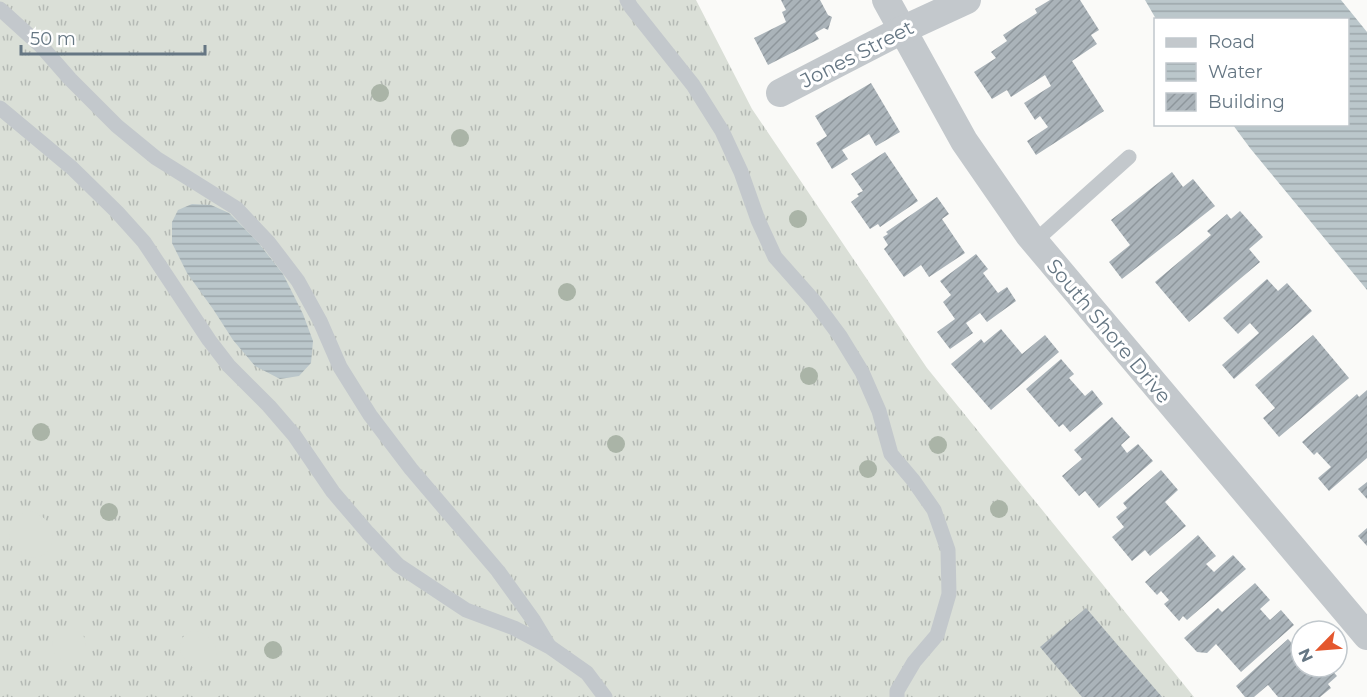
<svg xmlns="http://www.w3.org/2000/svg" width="1367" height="697" font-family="Montserrat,sans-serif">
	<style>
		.grass { fill: url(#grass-tufts) }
		.park { fill: #dadfd7 }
		.water { fill: url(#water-rules) }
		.building { fill: url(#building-hatch) }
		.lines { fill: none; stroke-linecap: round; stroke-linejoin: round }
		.service { stroke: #c3c8cc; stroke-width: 15 }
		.minor { stroke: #c3c8cc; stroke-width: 28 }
		.tree { fill: #aab4a7 }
		.labels { text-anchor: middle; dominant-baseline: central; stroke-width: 6; stroke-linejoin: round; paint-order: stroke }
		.street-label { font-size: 20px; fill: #657683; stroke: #fff }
	</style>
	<defs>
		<pattern id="grass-tufts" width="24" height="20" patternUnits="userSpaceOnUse" patternTransform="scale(1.5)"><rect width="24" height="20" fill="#dadfd7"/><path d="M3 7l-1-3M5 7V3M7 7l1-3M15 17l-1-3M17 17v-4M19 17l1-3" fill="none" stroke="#b4b9b4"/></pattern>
		<pattern id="water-rules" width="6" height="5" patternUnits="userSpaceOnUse" patternTransform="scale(1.5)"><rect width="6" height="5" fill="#bbc7cb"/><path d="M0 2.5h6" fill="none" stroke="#9ca6aa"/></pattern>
		<pattern id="building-hatch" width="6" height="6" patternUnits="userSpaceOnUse" patternTransform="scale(1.5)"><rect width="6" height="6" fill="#aab3b9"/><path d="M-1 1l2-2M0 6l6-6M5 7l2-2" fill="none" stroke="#8e969c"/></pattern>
	</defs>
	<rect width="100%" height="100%" fill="#fafaf8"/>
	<path class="grass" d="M0,0H696L752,109L927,368L1194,697H0Z"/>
	<g class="park">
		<path d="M32,511C36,513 42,516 45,519C56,529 56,550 41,556C33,560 25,557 17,554L9,540L10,524L18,515Z"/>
		<circle cx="69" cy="645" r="17"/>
		<path d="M199,631C217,642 222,652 209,670L200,672C190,666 174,653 182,639C183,636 186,634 189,632Z"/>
	</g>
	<g class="water">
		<path d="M1145,0H1341L1367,32V290L1250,148L1233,125L1348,124V20L1156,19Z"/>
		<path d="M192,204L211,205L229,213L257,241L283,274L303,314L313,341L311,363L299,376L280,379L255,366L233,340L213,309L187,273L172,243V222L178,210Z"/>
	</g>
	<g class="building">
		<path d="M781,0H820L828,15L832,17L828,30L824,28L815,33L819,39L768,65L754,38L786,22L782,12L786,10Z"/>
		<path d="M1050,0H1080L1099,30L1091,35L1097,44L1072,61L1104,111L1036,155L1027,141L1048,127L1040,116L1035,120L1024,103L1051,86L1045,75L1011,97L1007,90L992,99L974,72L996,58L991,52L1007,41L1003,35L1037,13L1035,9Z"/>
		<path d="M871,83L900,132L876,146L869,134L842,150L848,159L832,169L816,143L827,136L815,116Z"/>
		<path d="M885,152L918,201L880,227L878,224L870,229L851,202L859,196L857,194L863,191L851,174Z"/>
		<path d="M1172,172L1183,187L1193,179L1215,206L1122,279L1109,262L1130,245L1111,220Z"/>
		<path d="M937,197L949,214L942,219L965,253L929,277L921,265L904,277L884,249L888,245L883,237L888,234L886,232Z"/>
		<path d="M1240,211L1263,237L1249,249L1260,262L1189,322L1155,282L1211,235L1207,231L1227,214L1231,219Z"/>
		<path d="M976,254L988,269L983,273L998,293L1007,287L1016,301L987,322L980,313L966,323L973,333L950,349L937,332L955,319L943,302L951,295L940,281Z"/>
		<path d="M1267,279L1278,291L1287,283L1312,311L1234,379L1222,365L1259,333L1250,323L1238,334L1223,318Z"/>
		<path d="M1001,329L1022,354L1045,335L1059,352L991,410L951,364L981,339L984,343Z"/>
		<path d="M1313,335L1349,378L1279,437L1263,418L1275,408L1255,385Z"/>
		<path d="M1061,359L1074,374L1069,378L1085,396L1092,390L1103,404L1070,432L1063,424L1059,427L1026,389Z"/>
		<path d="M1367,390V458L1329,491L1318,478L1331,467L1317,452L1314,455L1302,442L1357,394L1359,397Z"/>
		<path d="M1112,417L1130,437L1121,445L1127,453L1138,444L1153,461L1099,508L1085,491L1079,496L1062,476L1082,459L1074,450Z"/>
		<path d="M1161,470L1178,490L1165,502L1186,526L1150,556L1145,550L1132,561L1112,537L1124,527L1116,517L1127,508L1123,503Z"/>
		<path d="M1367,482V499L1358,489Z"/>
		<path d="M1367,528V546L1358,536Z"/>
		<path d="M1198,535L1216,556L1206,564L1214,572L1233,555L1246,569L1187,620L1183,616L1179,621L1164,604L1169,600L1161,591L1157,595L1145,582Z"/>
		<path d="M1255,583L1270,600L1260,609L1270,620L1281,610L1294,625L1241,672L1216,644L1207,653L1197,652L1184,638L1218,608L1222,612Z"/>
		<path d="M1086,608L1162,697H1082L1040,647Z"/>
		<path d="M1288,639L1301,653V667H1329L1337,676L1328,684L1331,688L1320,697H1278L1268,685L1254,697H1245L1236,686Z"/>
	</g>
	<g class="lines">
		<g class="service">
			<path d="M627,0L631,7L693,85L722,131L741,172L758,220L775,257L814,301L840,336L862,372L879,411L891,454L913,480L934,510L948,550L949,594L937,635L914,662L897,691V697"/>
			<path d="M0,9L42,47L70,79L117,126L156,158L236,208L269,243L298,281L320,321L340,367L370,415L411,469L498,571L534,621L549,646"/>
			<path d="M0,108L72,168L117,212L144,242L209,340L229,366L269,406L294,435L333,492L368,533L398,565L466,610L514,628L550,647L587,673L605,697"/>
			<path d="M1034,242L1129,157"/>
		</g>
		<g class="minor">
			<path d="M886,0L964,141L1029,235L1367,636"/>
			<path d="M780,93L902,30L967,0"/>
		</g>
	</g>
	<g class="tree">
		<circle cx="380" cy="93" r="9"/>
		<circle cx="460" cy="138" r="9"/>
		<circle cx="798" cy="219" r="9"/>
		<circle cx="567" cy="292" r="9"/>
		<circle cx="809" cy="376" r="9"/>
		<circle cx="41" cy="432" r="9"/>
		<circle cx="616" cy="444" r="9"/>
		<circle cx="938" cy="445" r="9"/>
		<circle cx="868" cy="469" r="9"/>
		<circle cx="999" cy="509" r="9"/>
		<circle cx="109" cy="512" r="9"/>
		<circle cx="273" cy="650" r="9"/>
	</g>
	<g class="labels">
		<g class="street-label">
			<text transform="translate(857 54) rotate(-27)">Jones Street</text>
			<text transform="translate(1109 331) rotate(50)">South Shore Drive</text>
		</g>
	</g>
	<rect x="1154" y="18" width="195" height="108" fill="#ffffff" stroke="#c1c8cd" stroke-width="1.5"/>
	<rect x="1166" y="38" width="30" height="9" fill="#c3c8cc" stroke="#c1c8cd" stroke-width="1.5"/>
	<text x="1208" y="48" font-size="18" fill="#657683">Road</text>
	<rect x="1166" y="63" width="30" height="18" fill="url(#water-rules)" stroke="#c1c8cd" stroke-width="1.5"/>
	<text x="1208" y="78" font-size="18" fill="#657683">Water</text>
	<rect x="1166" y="93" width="30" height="18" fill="url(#building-hatch)" stroke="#c1c8cd" stroke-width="1.5"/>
	<text x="1208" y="108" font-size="18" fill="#657683">Building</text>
	<g transform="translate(1319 649) rotate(245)"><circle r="28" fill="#ffffff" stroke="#c1c8cd" stroke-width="1.5"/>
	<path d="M0-4.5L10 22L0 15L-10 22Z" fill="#e4572e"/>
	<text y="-9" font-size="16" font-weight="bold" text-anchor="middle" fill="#657683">N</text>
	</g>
	<path d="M21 45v9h184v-9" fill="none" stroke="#657683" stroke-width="3"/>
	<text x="30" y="45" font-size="18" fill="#657683" stroke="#ffffff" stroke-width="4.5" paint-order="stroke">50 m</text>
</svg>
